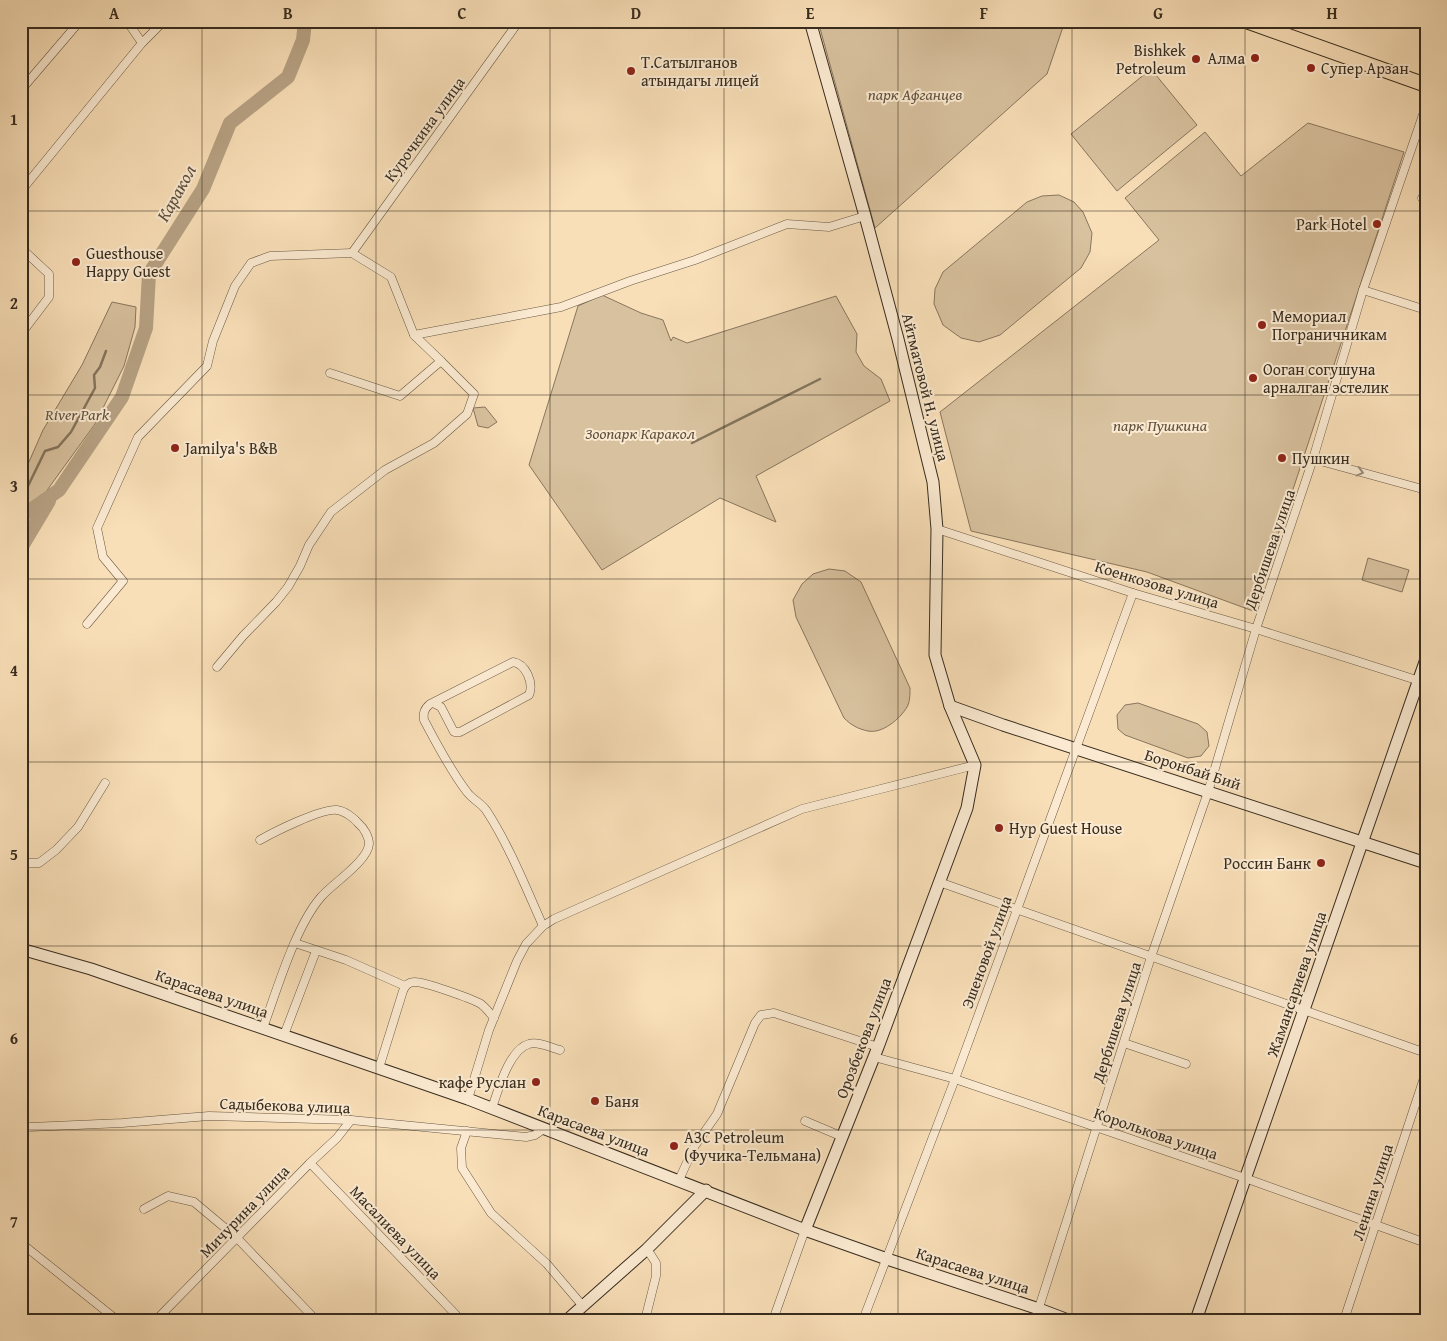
<svg xmlns="http://www.w3.org/2000/svg" width="1447" height="1341" font-family="'Gentium Book Plus',serif">
	<style>
		.green { fill: #d8c19e; stroke: #88765e }
		.lines { fill: none; stroke-linecap: round; stroke-linejoin: round }
		.stream { stroke: #84735b; stroke-width: 2.5 }
		.river { stroke: #b7a284; stroke-width: 14 }
		.street-casing { stroke: #685944; stroke-width: 9 }
		.secondary-casing { stroke: #372c1e; stroke-width: 13 }
		.highway-casing { stroke: #372c1e; stroke-width: 16 }
		.street { stroke: #fbead1; stroke-width: 8 }
		.secondary { stroke: #fbead1; stroke-width: 11 }
		.highway { stroke: #f9dfb8; stroke-width: 14 }
		.oneway { stroke: #998b78 }
		.grid { fill: none; stroke: #372c1e; stroke-width: 1; stroke-opacity: 0.55 }
		.poi-dot { fill: #8f2418; stroke: #fbead1; stroke-width: 2 }
		.labels { text-anchor: middle; dominant-baseline: central; stroke-width: 4; stroke-linejoin: round; paint-order: stroke }
		.poi-label { font-size: 16px; fill: #372c1e; stroke: #fbead1; text-anchor: start }
		.park-label { font-size: 16px; font-style: italic; fill: #5f513e; stroke: #fbead1 }
		.street-label { font-size: 16px; fill: #372c1e; stroke: #fbead1 }
		.water-label { font-size: 18px; font-style: italic; fill: #5d4f3d; stroke: #fbead1 }
		.neatline { fill: none; stroke: #372c1e; stroke-width: 2 }
		.grid-label { font-size: 16px; text-anchor: middle; font-weight: bold; fill: #372c1e }
	</style>
	<rect width="100%" height="100%" fill="#f9dfb8"/>
	<filter id="stains"><feTurbulence type="fractalNoise" baseFrequency=".004" numOctaves="4"/><feColorMatrix values="0 0 0 0 .2 0 0 0 0 .09 0 0 0 0 .02 0 0 0 .5 -.17"/></filter>
	<radialGradient id="worn" r=".72"><stop offset=".6" stop-color="#630" stop-opacity="0"/><stop offset="1" stop-color="#630" stop-opacity=".3"/></radialGradient>
	<g class="green">
		<path d="M818,21H1065L1047,74L875,228Z"/>
		<path d="M1151,69L1197,125L1117,191L1071,134Z"/>
		<path d="M1308,123L1404,152L1253,611L1147,572L971,531L940,412L1159,240L1125,198L1205,132L1241,176Z"/>
		<path d="M1059,195L1074,202L1083,212L1092,233L1090,252L1081,268L1000,335L979,342L961,338L943,325L934,304L935,289L943,272L1027,202L1042,196Z"/>
		<path d="M602,295L641,313L663,320L671,341L673,337L687,343L836,296L857,334L856,352L864,366L881,379L890,401L756,476L776,522L720,498L602,570L529,465L578,306Z"/>
		<path d="M112,302L136,307L135,327L124,366L95,424L45,493L21,509V480L43,430L82,365Z"/>
		<path d="M485,407L497,422L488,428L478,426L473,408Z"/>
		<path d="M1368,558L1409,570L1402,592L1362,580Z"/>
		<path d="M829,569L845,571L861,582L910,688C910,694 910,702 907,707C900,719 882,734 868,731C858,729 851,725 844,718L796,617L793,600L802,584L813,574Z"/>
		<path d="M1138,703L1198,724L1207,732L1209,746L1201,756L1188,758L1125,735L1118,729L1117,715L1125,705Z"/>
	</g>
	<g class="lines">
		<g class="stream">
			<path d="M692,443L820,379"/>
			<path d="M21,492L27,488L45,451L58,447L71,432L95,388L94,375L100,367L106,351"/>
		</g>
		<g class="river">
			<path d="M21,517L59,490L122,397L146,328L149,274L203,189L230,123L288,77L303,40L305,21"/>
			<path d="M21,548L49,501"/>
		</g>
		<defs>
			<g id="street">
				<path d="M127,21L142,43"/>
				<path d="M21,90L80,21"/>
				<path d="M21,191L142,43L164,21"/>
				<path d="M1422,198L1426,200"/>
				<path d="M21,248L49,274V297L21,334"/>
				<path d="M352,253L519,21"/>
				<path d="M1363,290L1426,310"/>
				<path d="M414,335L561,307L630,281L695,260L787,224L829,227L865,216"/>
				<path d="M330,373L400,396L441,361L414,335L391,277L352,253"/>
				<path d="M1313,459L1426,490"/>
				<path d="M937,529L1133,593L1256,629L1426,683"/>
				<path d="M87,624L123,581L103,557L97,528L138,437L207,366L213,341L235,286L251,263L270,256L352,253"/>
				<path d="M217,667L243,636L276,602L288,587L300,566L309,545L331,512L385,470L434,443L467,414L474,394L441,361"/>
				<path d="M433,703L441,707L454,732H460L529,695C534,683 526,664 513,662L430,704C424,709 423,713 424,720C437,744 450,770 467,792C472,799 481,803 486,810C509,845 526,888 543,926"/>
				<path d="M260,840C274,832 322,808 337,810C345,811 354,818 359,824C364,828 369,837 369,844C368,861 332,884 321,897C295,927 277,990 263,1028"/>
				<path d="M21,872L24,863H39L56,850L78,827L105,783"/>
				<path d="M939,882L1426,1053"/>
				<path d="M295,943L346,960L405,986"/>
				<path d="M284,1035L316,951"/>
				<path d="M1124,1043L1186,1064"/>
				<path d="M874,1057L955,1079L1245,1178L1426,1243"/>
				<path d="M379,1068L403,991C405,986 408,982 414,982C423,981 472,999 481,1004C486,1008 490,1013 494,1018"/>
				<path d="M468,1099L489,1030L517,961L526,944L543,926L554,919L802,809L975,765"/>
				<path d="M492,1108C498,1091 509,1049 529,1044C538,1041 551,1048 560,1050"/>
				<path d="M805,1121L843,1137"/>
				<path d="M21,1131L30,1127L122,1123L209,1116L351,1120L526,1137L535,1135L545,1128"/>
				<path d="M467,1131L461,1148L462,1168L491,1213L547,1264L582,1305"/>
				<path d="M310,1163L461,1320"/>
				<path d="M679,1180L694,1147L717,1114L755,1023L761,1015L774,1013L878,1047"/>
				<path d="M144,1209L168,1196L194,1202L237,1238L316,1320"/>
				<path d="M21,1243L117,1320"/>
				<path d="M156,1320L310,1163L337,1138L351,1120"/>
				<path d="M645,1320L656,1276V1263L647,1249"/>
				<path d="M773,1320L805,1230"/>
				<path d="M863,1320L955,1079L1133,593"/>
				<path d="M1035,1320L1151,957L1208,792L1256,629L1313,459L1363,290L1426,106"/>
				<path d="M1344,1320L1426,1072"/>
			</g>
			<g id="secondary">
				<path d="M950,706L1003,725L1426,863"/>
				<path d="M21,949L91,969L468,1099L805,1230L887,1259L1039,1309L1068,1320"/>
				<path d="M805,1230L878,1047L967,808L975,765L950,706L935,655L937,529L933,482L898,339L865,216L810,21"/>
				<path d="M567,1320L647,1249L706,1190"/>
				<path d="M1196,1320L1426,659"/>
			</g>
			<path id="highway" d="M1246,21L1426,85"/>
		</defs>
		<use href="#street" class="street-casing"/>
		<use href="#secondary" class="secondary-casing"/>
		<use href="#highway" class="highway-casing"/>
		<use href="#street" class="street"/>
		<use href="#secondary" class="secondary"/>
		<use href="#highway" class="highway"/>
	</g>
	<defs><path id="oneway-chevron" d="M-2-3.5L2.5 0L-2 3.5" fill="none" stroke-width="1.6" stroke-linecap="round" stroke-linejoin="round" transform="scale(1.25)"/></defs>
	<use class="oneway" href="#oneway-chevron" transform="translate(1360 472) rotate(15)"/>
	<path class="grid" d="M202,21V1320M376,21V1320M550,21V1320M724,21V1320M898,21V1320M1072,21V1320M1245,21V1320M21,211H1426M21,395H1426M21,579H1426M21,762H1426M21,946H1426M21,1130H1426"/>
	<g class="poi-dot">
		<circle cx="1255" cy="58" r="5"/>
		<circle cx="1196" cy="59" r="5"/>
		<circle cx="1311" cy="68" r="5"/>
		<circle cx="631" cy="71" r="5"/>
		<circle cx="1377" cy="224" r="5"/>
		<circle cx="76" cy="262" r="5"/>
		<circle cx="1262" cy="325" r="5"/>
		<circle cx="1253" cy="378" r="5"/>
		<circle cx="175" cy="448" r="5"/>
		<circle cx="1282" cy="458" r="5"/>
		<circle cx="999" cy="828" r="5"/>
		<circle cx="1321" cy="863" r="5"/>
		<circle cx="536" cy="1082" r="5"/>
		<circle cx="595" cy="1101" r="5"/>
		<circle cx="674" cy="1146" r="5"/>
	</g>
	<g class="labels">
		<g class="poi-label">
			<text x="1186" y="50" text-anchor="end">Bishkek<tspan x="1186" dy="18">Petroleum</tspan></text>
			<text x="1245" y="58" text-anchor="end">Алма</text>
			<text x="641" y="62">Т.Сатылганов<tspan x="641" dy="18">атындагы лицей</tspan></text>
			<text x="1321" y="68">Супер Арзан</text>
			<text x="1367" y="224" text-anchor="end">Park Hotel</text>
			<text x="86" y="253">Guesthouse<tspan x="86" dy="18">Happy Guest</tspan></text>
			<text x="1272" y="316">Мемориал<tspan x="1272" dy="18">Пограничникам</tspan></text>
			<text x="1263" y="369">Ооган согушуна<tspan x="1263" dy="18">арналган эстелик</tspan></text>
			<text x="185" y="448">Jamilya's B&amp;B</text>
			<text x="1292" y="458">Пушкин</text>
			<text x="1009" y="828">Нур Guest House</text>
			<text x="1311" y="863" text-anchor="end">Россин Банк</text>
			<text x="526" y="1082" text-anchor="end">кафе Руслан</text>
			<text x="605" y="1101">Баня</text>
			<text x="684" y="1137">АЗС Petroleum<tspan x="684" dy="18">(Фучика-Тельмана)</tspan></text>
		</g>
		<g class="park-label">
			<text x="915" y="94">парк Афганцев</text>
			<text x="77" y="414">River Park</text>
			<text x="1160" y="425">парк Пушкина</text>
			<text x="640" y="433">Зоопарк Каракол</text>
		</g>
		<g class="street-label">
			<text transform="translate(424 129) rotate(-54)">Курочкина улица</text>
			<text transform="translate(926 387) rotate(76)">Айтматовой Н. улица</text>
			<text transform="translate(1269 549) rotate(-71)">Дербишева улица</text>
			<text transform="translate(1157 584) rotate(17)">Коенкозова улица</text>
			<text transform="translate(1193 769) rotate(18)">Боронбай Бий</text>
			<text transform="translate(986 952) rotate(-70)">Эшеновой улица</text>
			<text transform="translate(1296 984) rotate(-71)">Жамансариева улица</text>
			<text transform="translate(212 993) rotate(19)">Карасаева улица</text>
			<text transform="translate(1116 1022) rotate(-72)">Дербишева улица</text>
			<text transform="translate(863 1038) rotate(-69)">Орозбекова улица</text>
			<text transform="translate(285 1105) rotate(2)">Садыбекова улица</text>
			<text transform="translate(594 1130) rotate(21)">Карасаева улица</text>
			<text transform="translate(1156 1133) rotate(19)">Королькова улица</text>
			<text transform="translate(1372 1192) rotate(-72)">Ленина улица</text>
			<text transform="translate(244 1211) rotate(-46)">Мичурина улица</text>
			<text transform="translate(396 1232) rotate(46)">Масалиева улица</text>
			<text transform="translate(973 1270) rotate(18)">Карасаева улица</text>
		</g>
		<g class="water-label">
			<text transform="translate(176 193) rotate(-61)">Каракол</text>
		</g>
	</g>
	<rect width="1447" height="1341" fill="none" stroke="#f9dfb8" stroke-width="55"/>
	<rect x="28" y="28" width="1392" height="1286" class="neatline"/>
	<g class="grid-label">
		<text x="114" y="19">A</text>
		<text x="288" y="19">B</text>
		<text x="462" y="19">C</text>
		<text x="636" y="19">D</text>
		<text x="810" y="19">E</text>
		<text x="984" y="19">F</text>
		<text x="1158" y="19">G</text>
		<text x="1332" y="19">H</text>
		<text x="14" y="125">1</text>
		<text x="14" y="309">2</text>
		<text x="14" y="492">3</text>
		<text x="14" y="676">4</text>
		<text x="14" y="860">5</text>
		<text x="14" y="1044">6</text>
		<text x="14" y="1227">7</text>
	</g>
	<rect width="100%" height="100%" filter="url(#stains)"/>
	<rect width="100%" height="100%" fill="url(#worn)"/>
</svg>
